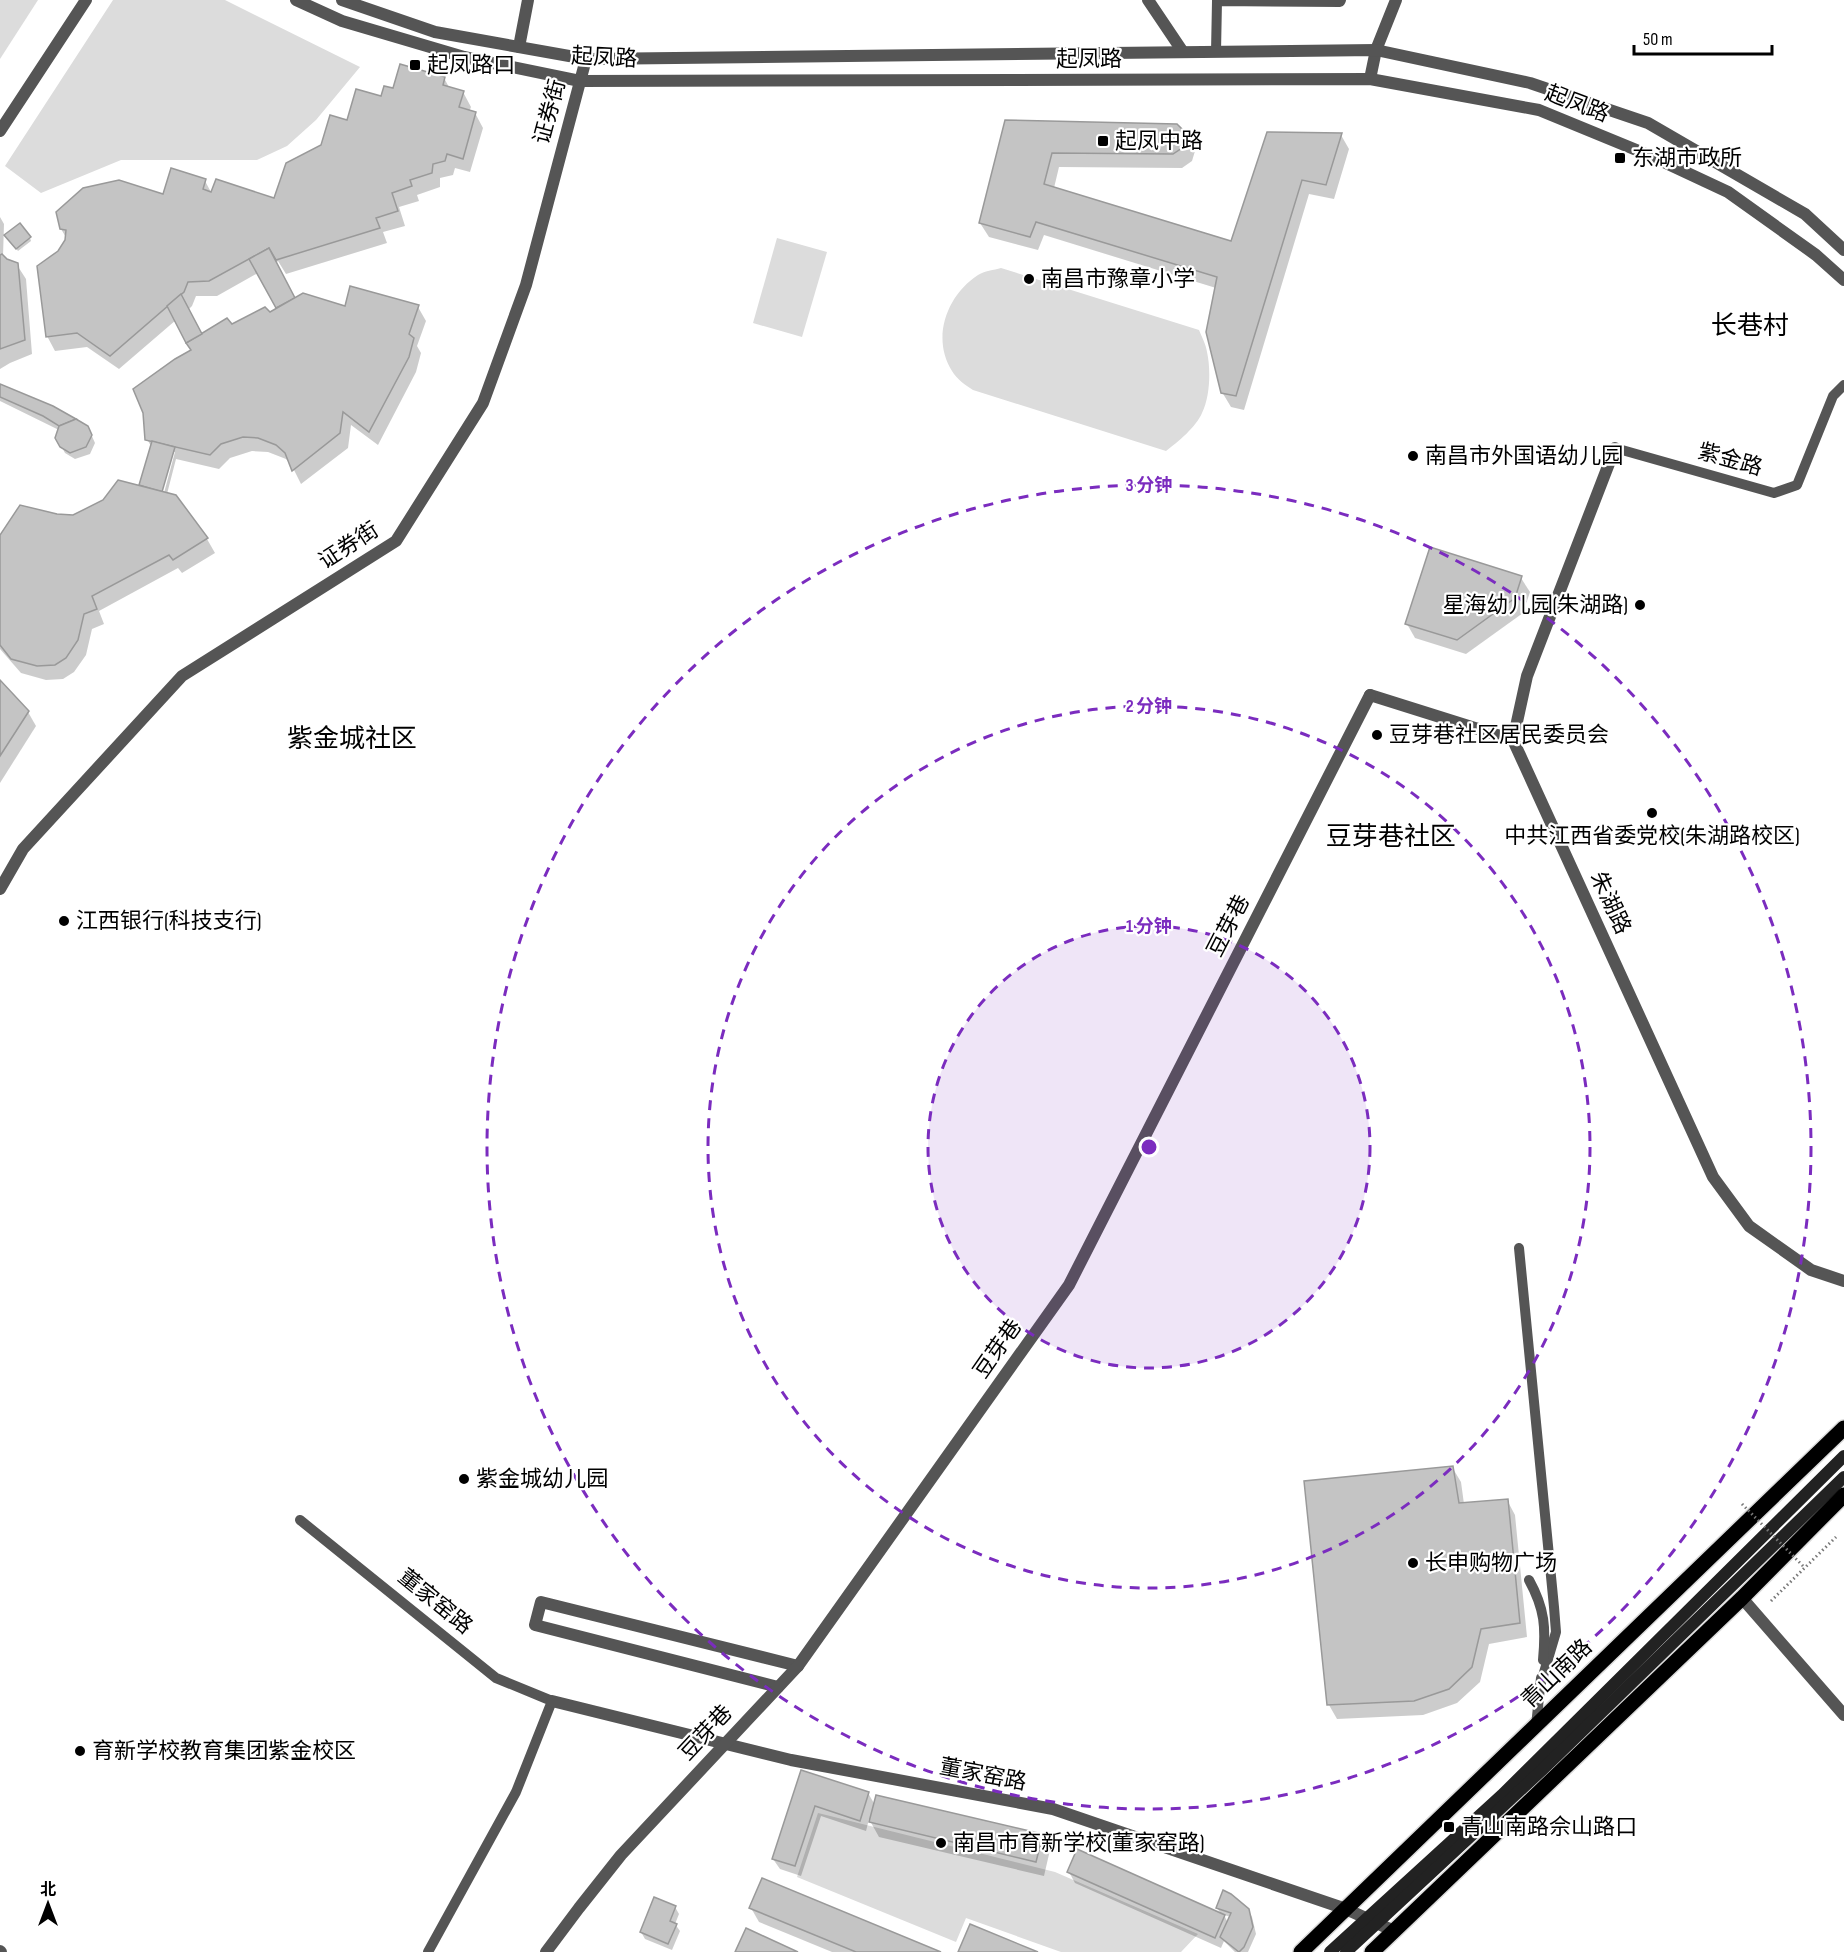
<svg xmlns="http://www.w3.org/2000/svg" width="1844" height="1952" viewBox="0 0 1844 1952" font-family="'Sofia Sans Condensed','Noto Sans SC',sans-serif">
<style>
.green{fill:#dcdcdc}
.shadow{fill:#0003;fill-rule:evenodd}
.building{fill:#c4c4c4;stroke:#999;stroke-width:1.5}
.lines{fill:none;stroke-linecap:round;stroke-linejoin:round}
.primary-casing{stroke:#dbdbdb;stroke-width:18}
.path{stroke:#777;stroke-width:3;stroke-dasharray:1.5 3;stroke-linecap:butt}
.service{stroke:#555;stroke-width:10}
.minor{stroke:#555;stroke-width:12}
.tertiary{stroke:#555;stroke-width:12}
.secondary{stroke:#222;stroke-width:12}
.primary{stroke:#000;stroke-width:15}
.path-bridge{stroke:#777;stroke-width:3;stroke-dasharray:1.5 3;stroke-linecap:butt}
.ring{fill:none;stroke:#7b2cbf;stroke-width:3;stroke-dasharray:10 8}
.poi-dot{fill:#000;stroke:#fff;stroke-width:2}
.labels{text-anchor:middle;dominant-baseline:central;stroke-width:4.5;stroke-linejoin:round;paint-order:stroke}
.street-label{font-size:22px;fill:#000;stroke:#fff}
.poi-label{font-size:22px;fill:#000;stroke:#fff;text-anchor:start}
.quarter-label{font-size:26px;fill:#000;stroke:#fff}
.centre{fill:#7b2cbf;stroke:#fff;stroke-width:3}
.ring-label{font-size:18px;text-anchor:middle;font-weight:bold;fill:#7b2cbf;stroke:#fff;stroke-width:4.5;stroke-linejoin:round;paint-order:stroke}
</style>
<rect width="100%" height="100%" fill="#fff"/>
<g class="green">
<polygon points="0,0 38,0 0,59"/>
<polygon points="113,0 225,0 360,67 316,120 287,146 257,160 121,160 41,193 5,166"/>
<polygon points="777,238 827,252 802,337 753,323"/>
<path d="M 1001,268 L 1199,330 C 1202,337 1206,345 1207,352 C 1211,370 1210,397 1202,413 C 1196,427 1178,442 1166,451 L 973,390 C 965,385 957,379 952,371 C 931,338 947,295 978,275 C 984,271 994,270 1001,268 Z"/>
<polygon points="818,1813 1055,1872 1198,1934 1181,1952 1061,1952 966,1918 956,1942 797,1877"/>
</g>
<g class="shadow">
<path d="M 444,78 L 450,89 L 463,92 L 471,107 L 469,112 L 475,113 L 483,128 L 470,172 L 455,168 L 453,175 L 440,178 L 440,187 L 417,195 L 419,201 L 399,207 L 405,226 L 383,232 L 387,243 L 286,274 L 278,261 L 276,263 L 295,300 L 346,308 L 418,307 L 426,321 L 417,346 L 421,353 L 416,372 L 378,445 L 351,425 L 348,448 L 301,484 L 291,464 L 286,459 L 268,452 L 252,451 L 230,458 L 219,469 L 176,459 L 167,494 L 207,539 L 215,553 L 182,573 L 178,568 L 99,611 L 104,624 L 92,629 L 86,655 L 74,672 L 63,679 L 46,680 L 21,673 L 0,649 L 0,537 L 57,516 L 73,516 L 142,488 L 141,485 L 152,448 L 147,439 L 193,351 L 176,320 L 119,369 L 87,347 L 55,351 L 47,336 L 60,253 L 67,239 L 61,229 L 164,196 L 205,181 L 212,194 L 275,200 L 323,147 L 349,122 L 394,90 ZM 258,273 L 278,309 L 269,314 L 201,335 L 188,310 L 192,306 L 196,296 L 217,296 ZM 172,452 L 175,452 L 164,493 L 160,493 Z"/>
<polygon points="1006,122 1187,136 1195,151 1192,161 1182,168 1059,167 1054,188 1232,243 1341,135 1349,149 1334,199 1309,194 1244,410 1231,407 1222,392 1216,288 1044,235 1038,250 989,237 980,223"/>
<polygon points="0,217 4,224 3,257 17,265 26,279 32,354 10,363 0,369"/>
<polygon points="8,238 30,238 31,241 18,251"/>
<polygon points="0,386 91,434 95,443 90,454 75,459 65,453 57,438 59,430 0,401"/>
<polygon points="1521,578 1530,592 1523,613 1466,654 1415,638 1407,624"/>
<polygon points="0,682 28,712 36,726 0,783"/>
<polygon points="1452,1467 1461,1482 1464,1504 1507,1500 1515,1515 1527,1637 1489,1644 1480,1682 1457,1703 1423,1715 1337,1719 1329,1705"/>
<polygon points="802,1772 868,1793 875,1805 1042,1836 1050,1850 1044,1876 879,1837 869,1819 866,1831 821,1816 801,1876 780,1869 773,1859"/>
<path d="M 1069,1872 L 1221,1914 L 1217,1908 L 1248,1910 L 1252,1917 L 1256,1934 L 1248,1952 L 1235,1952 L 1224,1941 L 1221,1948 L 1075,1883 ZM 1224,1915 L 1231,1917 L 1228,1923 Z"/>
<polygon points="675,1907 679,1914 675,1924 680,1931 672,1950 645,1939 641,1932"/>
<polygon points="751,1908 937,1952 832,1952 759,1922"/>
</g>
<g class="building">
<polygon points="400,64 445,77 443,85 464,91 459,107 476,112 463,159 447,154 445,161 433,164 432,173 410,180 412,186 392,193 398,211 376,218 380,228 276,260 269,248 209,281 188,282 184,292 110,356 77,333 46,337 37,266 58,251 65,240 66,230 60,229 56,212 83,188 119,180 163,194 171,168 206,179 203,189 211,192 216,179 274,198 286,163 321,145 330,115 347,120 356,89 381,96 384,86 393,88"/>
<polygon points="1005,120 1177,124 1188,135 1185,146 1173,154 1052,153 1044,184 1231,241 1267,132 1342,133 1326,185 1302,180 1236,396 1221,393 1206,332 1217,277 1036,222 1030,237 979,223"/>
<polygon points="20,223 31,237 16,249 4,235"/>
<polygon points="269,248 295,298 276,308 249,259"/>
<polygon points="2,254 7,259 18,263 25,340 0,349 0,255"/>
<polygon points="350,286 419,305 409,334 414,338 409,357 369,432 343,412 340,433 292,471 285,453 276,445 258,438 243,437 221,444 210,455 145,440 143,413 133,389 175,359 191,350 186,343 227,318 232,324 265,307 270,312 303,293 345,306"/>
<polygon points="181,294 202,334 186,343 167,306"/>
<polygon points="0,384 53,406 76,419 59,426 43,416 0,397"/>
<polygon points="76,419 88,426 92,435 86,447 70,453 60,447 55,438 59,426"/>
<polygon points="152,441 175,447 162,492 139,485"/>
<polygon points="118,480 176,495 208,538 173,560 169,555 92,596 97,609 84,614 78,640 66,658 55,665 37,666 11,659 0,645 0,535 20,505 57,514 73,515 103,500"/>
<polygon points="1430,547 1522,576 1515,598 1457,640 1405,624"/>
<polygon points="0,680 29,711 0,756"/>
<polygon points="1453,1466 1459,1503 1508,1499 1520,1623 1481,1629 1472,1667 1449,1689 1414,1701 1327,1705 1304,1481"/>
<polygon points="801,1770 869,1792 860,1821 815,1806 795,1866 772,1859"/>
<polygon points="876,1795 1043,1834 1036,1862 869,1822"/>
<polygon points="1077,1849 1225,1915 1215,1938 1067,1872"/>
<polygon points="762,1878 941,1952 856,1952 749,1908"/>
<polygon points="1223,1890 1231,1894 1249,1909 1253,1927 1244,1947 1239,1952 1220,1937 1231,1913 1216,1908"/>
<polygon points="654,1897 676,1906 670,1921 677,1924 668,1944 640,1932"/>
<polygon points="970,1924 1038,1952 958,1952"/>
<polygon points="746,1928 798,1952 735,1952"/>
</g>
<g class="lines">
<defs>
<g id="primary">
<polyline points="1301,1952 1844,1428"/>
<polyline points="1372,1952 1742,1598 1844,1495"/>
</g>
</defs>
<use href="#primary" class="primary-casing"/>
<polyline class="path" points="1771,1601 1836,1537"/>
<g class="service">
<polyline points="1216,52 1217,1 1340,2 1341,0"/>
<polyline points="1615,448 1774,493 1797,485 1833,396 1844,385"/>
<polyline points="1519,1248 1554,1607 1556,1632 1540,1686"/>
<polyline points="300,1520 496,1678 552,1701 516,1792 428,1952"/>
<path d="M 1529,1580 C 1545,1609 1546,1628 1543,1660"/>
<polyline points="1536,1726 1541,1678"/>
</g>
<g class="minor">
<polyline points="1148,0 1183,52"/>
<polyline points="519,47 528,0"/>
<polyline points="1370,79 1376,50 1396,0"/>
<polyline points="0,131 86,0"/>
<polyline points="1615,448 1527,676 1513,740 1713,1177 1749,1226 1811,1270 1844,1281"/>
<polyline points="1370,695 1513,740"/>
<polyline points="1742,1598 1844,1715"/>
</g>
<g class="tertiary">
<polyline points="296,0 342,21 464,57 580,81 1370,79 1539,110 1651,156 1728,192 1816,255 1844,280"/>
<polyline points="342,0 435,32 586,59 1376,50 1530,83 1648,123 1805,214 1844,250"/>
<polyline points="0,889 23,849 182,676 396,541 483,403 526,285 586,59"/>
<polyline points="778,1687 535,1625 541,1602 798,1666"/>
<polyline points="552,1701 791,1760 1053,1809 1346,1909 1394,1931"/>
<polyline points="0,1951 1,1952"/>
<polyline points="546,1952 579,1908 621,1855 798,1666 1069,1285 1370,695"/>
</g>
<g class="secondary">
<polyline points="1330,1952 1502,1795 1844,1456"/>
<polyline points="1346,1952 1542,1770 1844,1477"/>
</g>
<use href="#primary" class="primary"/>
<polyline class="path-bridge" points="1742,1504 1805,1568"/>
</g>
<circle cx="1149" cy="1147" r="221" fill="#7b2cbf" fill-opacity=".12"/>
<g class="ring">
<circle cx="1149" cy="1147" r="221"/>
<circle cx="1149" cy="1147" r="441"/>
<circle cx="1149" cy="1147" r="662"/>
</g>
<g class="poi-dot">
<rect x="409" y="59" width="12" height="12" rx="3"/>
<rect x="1097" y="135" width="12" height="12" rx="3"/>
<rect x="1614" y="152" width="12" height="12" rx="3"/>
<circle cx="1029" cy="279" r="6"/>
<circle cx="1413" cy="456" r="6"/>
<circle cx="1640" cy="605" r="6"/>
<circle cx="1377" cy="735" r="6"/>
<circle cx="1652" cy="813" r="6"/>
<circle cx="64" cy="921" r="6"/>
<circle cx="464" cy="1479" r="6"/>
<circle cx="1413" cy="1563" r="6"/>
<circle cx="80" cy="1751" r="6"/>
<rect x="1443" y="1821" width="12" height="12" rx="3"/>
<circle cx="941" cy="1843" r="6"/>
</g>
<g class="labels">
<g class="street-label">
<text transform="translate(604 58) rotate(3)">起凤路</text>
<text x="1089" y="59">起凤路</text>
<text transform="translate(1577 104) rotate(21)">起凤路</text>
<text transform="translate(550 112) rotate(-75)">证券街</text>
<text transform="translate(1730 460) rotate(16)">紫金路</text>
<text transform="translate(349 546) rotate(-33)">证券街</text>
<text transform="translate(1610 903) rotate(65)">朱湖路</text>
<text transform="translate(1229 926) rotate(-63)">豆芽巷</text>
<text transform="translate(998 1349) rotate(-55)">豆芽巷</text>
<text transform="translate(435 1602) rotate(39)">董家窑路</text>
<text transform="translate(1557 1674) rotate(-44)">青山南路</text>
<text transform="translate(706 1733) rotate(-47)">豆芽巷</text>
<text transform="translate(983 1775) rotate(11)">董家窑路</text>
</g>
<g class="poi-label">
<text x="427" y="65">起凤路口</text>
<text x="1115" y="141">起凤中路</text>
<text x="1632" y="158">东湖市政所</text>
<text x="1041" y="279">南昌市豫章小学</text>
<text x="1425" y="456">南昌市外国语幼儿园</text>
<text x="1628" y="605" text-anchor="end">星海幼儿园(朱湖路)</text>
<text x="1389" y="735">豆芽巷社区居民委员会</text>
<text x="1652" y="836" text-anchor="middle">中共江西省委党校(朱湖路校区)</text>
<text x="76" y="921">江西银行(科技支行)</text>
<text x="476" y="1479">紫金城幼儿园</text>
<text x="1425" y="1563">长申购物广场</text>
<text x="92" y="1751">育新学校教育集团紫金校区</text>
<text x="1461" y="1827">青山南路佘山路口</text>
<text x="953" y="1843">南昌市育新学校(董家窑路)</text>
</g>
<g class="quarter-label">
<text x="1750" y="326">长巷村</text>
<text x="352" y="739">紫金城社区</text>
<text x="1391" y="837">豆芽巷社区</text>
</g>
</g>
<circle cx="1149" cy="1147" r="9" class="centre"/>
<g class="ring-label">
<text x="1149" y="491">3 分钟</text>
<text x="1149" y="712">2 分钟</text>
<text x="1149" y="932">1 分钟</text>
</g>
<g transform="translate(48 1904)" stroke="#ffffff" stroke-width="4.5" paint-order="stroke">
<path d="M0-4.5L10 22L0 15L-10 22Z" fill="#000000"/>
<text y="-9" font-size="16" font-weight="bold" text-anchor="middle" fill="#000000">北</text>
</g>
<path d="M1634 45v9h138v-9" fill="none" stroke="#000000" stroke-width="3"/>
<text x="1643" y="45" font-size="18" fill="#000000" stroke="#ffffff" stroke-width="4.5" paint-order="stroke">50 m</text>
</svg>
